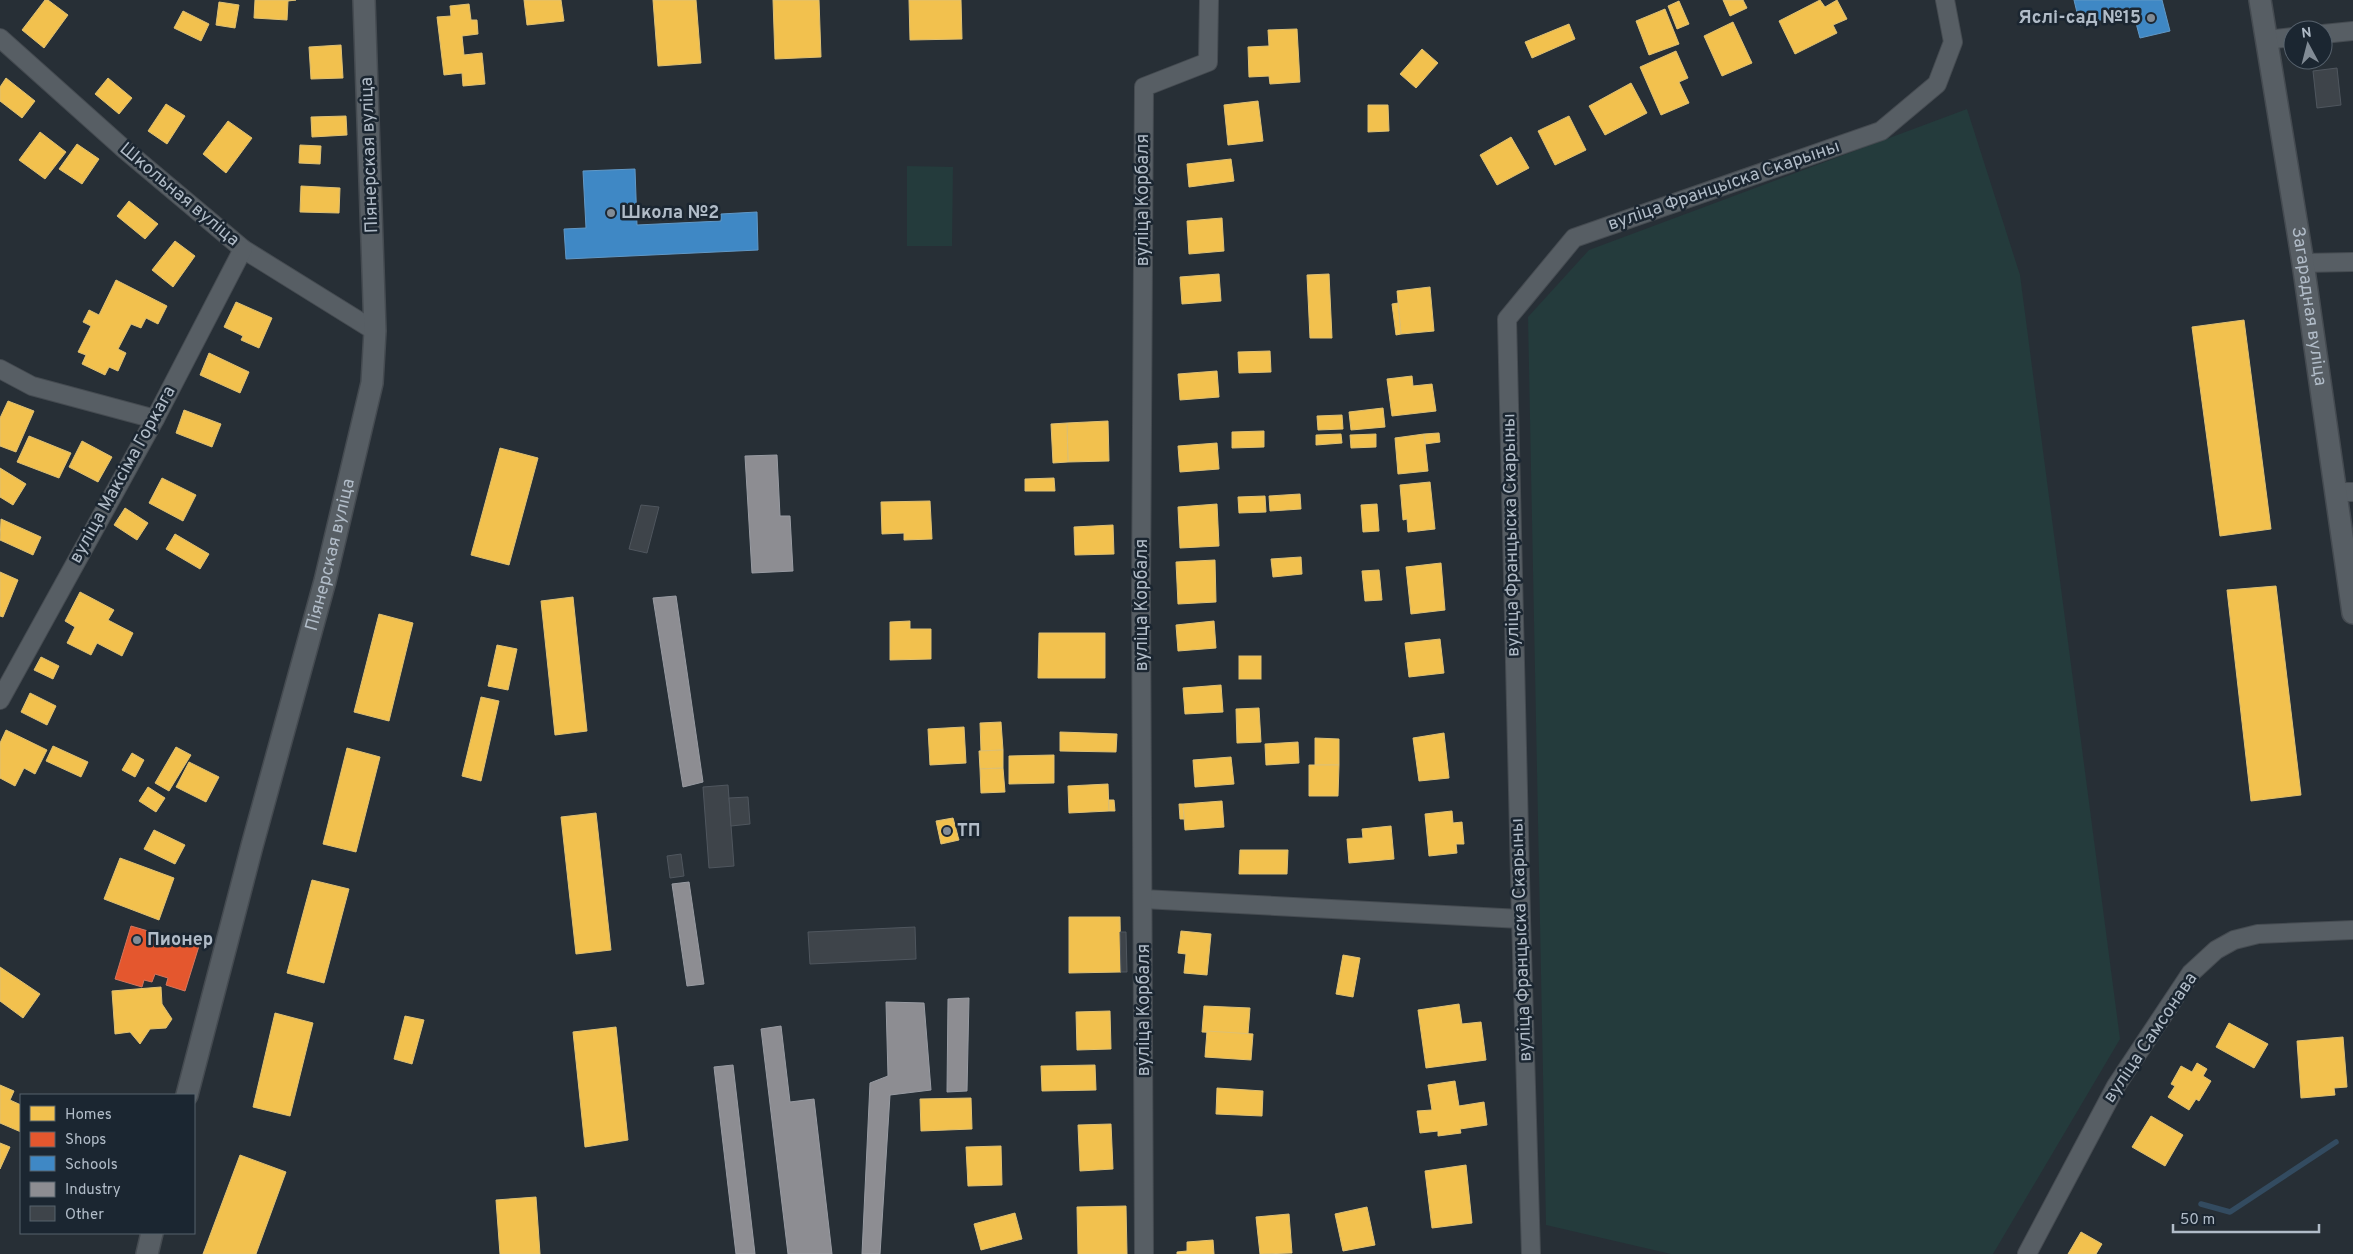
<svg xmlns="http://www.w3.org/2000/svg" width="2353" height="1254" viewBox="0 0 2353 1254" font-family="Overpass,sans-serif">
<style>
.green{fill:#243b3c}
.homes{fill:#f2c14e;stroke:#dec073}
.shops{fill:#e4572e;stroke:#d5755c}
.schools{fill:#3f88c5;stroke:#6198c6}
.industry{fill:#8d8d92;stroke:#989ba2}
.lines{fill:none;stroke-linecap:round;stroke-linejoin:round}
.stream{stroke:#334b60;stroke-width:5.5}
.building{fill:#3e444a;stroke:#4f565e}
.minor-casing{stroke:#454b51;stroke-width:20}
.tertiary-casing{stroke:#454b51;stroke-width:24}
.minor{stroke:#575e64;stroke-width:18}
.tertiary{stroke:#575e64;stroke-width:21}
.poi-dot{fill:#818b95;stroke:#1b2631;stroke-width:2}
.labels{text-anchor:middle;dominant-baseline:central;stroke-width:5;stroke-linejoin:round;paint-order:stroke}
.poi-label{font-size:18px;font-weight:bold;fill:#b1bcc8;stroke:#1b2631;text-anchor:start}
.street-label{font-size:18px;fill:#b1bcc8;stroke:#1b2631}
</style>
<rect width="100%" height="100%" fill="#272f36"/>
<g class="green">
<polygon points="1967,109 2020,275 2120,1039 1993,1254 1671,1254 1546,1225 1528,317 1589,250"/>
<polygon points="907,166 953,167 952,246 907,246"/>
</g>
<g class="homes">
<polygon points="45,0 48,0 68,15 44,48 22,30"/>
<polygon points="255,0 296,0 288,1 287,20 254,18"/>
<polygon points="524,0 561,0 564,21 527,25"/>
<polygon points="653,0 696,0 701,63 658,66"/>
<polygon points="773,0 819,0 821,57 775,59"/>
<polygon points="909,0 961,0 962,39 910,40"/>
<polygon points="1723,0 1743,0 1747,8 1730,16"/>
<polygon points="1820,0 1825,7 1837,0 1847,19 1833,25 1837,33 1795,54 1779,21"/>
<polygon points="1679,1 1689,24 1677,29 1668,6"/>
<polygon points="219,2 239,5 235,28 216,25"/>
<polygon points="469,4 471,20 477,20 478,34 462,36 464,55 482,53 485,84 463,86 462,73 444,75 437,17 451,16 450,6"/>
<polygon points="1665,9 1679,44 1649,55 1636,21"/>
<polygon points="183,11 209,24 201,41 174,28"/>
<polygon points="1733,22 1752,63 1722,76 1704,36"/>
<polygon points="1569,24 1575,39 1532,58 1525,42"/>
<polygon points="1297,29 1300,82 1270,84 1269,76 1249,77 1248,47 1269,46 1268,30"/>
<polygon points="341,45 343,78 311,79 309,47"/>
<polygon points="1422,49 1438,63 1416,88 1400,74"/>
<polygon points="1676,51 1688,78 1679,82 1689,103 1661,115 1640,67"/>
<polygon points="6,78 35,101 22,118 0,101 0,87"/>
<polygon points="108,78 132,98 119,114 95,94"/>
<polygon points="1631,83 1647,113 1605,135 1589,106"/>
<polygon points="1258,101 1263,141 1228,145 1224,105"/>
<polygon points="166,104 185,116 167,144 148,131"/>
<polygon points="1368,105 1388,105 1389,131 1368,132"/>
<polygon points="346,116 347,135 312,137 311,117"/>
<polygon points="1569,116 1586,150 1555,165 1538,131"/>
<polygon points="228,121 252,138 226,173 203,154"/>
<polygon points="40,132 66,152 45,179 19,160"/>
<polygon points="1511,137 1529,168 1497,185 1480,155"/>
<polygon points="77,144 99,159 82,184 59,169"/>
<polygon points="300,145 321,146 320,164 299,163"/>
<polygon points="1231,159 1234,181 1189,187 1187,164"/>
<polygon points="301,186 340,188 339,213 300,212"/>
<polygon points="129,201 158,224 145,239 117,216"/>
<polygon points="1222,218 1224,251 1189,254 1187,221"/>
<polygon points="175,241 195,256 173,287 152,270"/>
<polygon points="1219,274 1221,301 1182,304 1180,277"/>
<polygon points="1329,274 1332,338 1310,338 1307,275"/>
<polygon points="116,280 167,306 158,324 146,318 141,328 131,324 118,349 126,353 118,371 109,367 105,375 82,364 86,355 78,352 91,326 83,322 89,310 99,315"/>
<polygon points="1430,287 1434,331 1401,334 1397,291"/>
<polygon points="236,302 272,318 259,348 241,340 243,336 224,327"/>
<polygon points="1398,303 1401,334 1396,335 1392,304"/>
<polygon points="2244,320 2271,529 2220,536 2192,327"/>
<polygon points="1270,351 1271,372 1239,373 1238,352"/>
<polygon points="209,353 249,372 240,393 200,375"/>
<polygon points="1217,371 1219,397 1180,400 1178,374"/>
<polygon points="1412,376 1413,386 1432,384 1436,411 1392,416 1387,379"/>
<polygon points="8,401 34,411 16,452 0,446 0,418"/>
<polygon points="1383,408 1385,427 1351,430 1349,412"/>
<polygon points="184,410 221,424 212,447 176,433"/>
<polygon points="1342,415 1343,429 1318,430 1317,416"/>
<polygon points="1108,421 1109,461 1068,462 1067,423"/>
<polygon points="1067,423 1068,462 1053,463 1051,424"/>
<polygon points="1264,431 1264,447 1232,448 1232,432"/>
<polygon points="1439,433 1440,442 1425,444 1424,434"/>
<polygon points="1341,434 1342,443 1316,445 1316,435"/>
<polygon points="1376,434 1376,447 1351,448 1350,435"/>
<polygon points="1424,434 1428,471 1398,474 1395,438"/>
<polygon points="29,436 71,453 59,478 17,462"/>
<polygon points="82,441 112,457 98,482 69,467"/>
<polygon points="1217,443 1219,469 1180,472 1178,446"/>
<polygon points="500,448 538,458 509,565 471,555"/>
<polygon points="0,468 26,484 13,505 0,497"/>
<polygon points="162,478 196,495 183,521 149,503"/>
<polygon points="1054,478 1055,491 1025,491 1025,479"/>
<polygon points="1430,482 1435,529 1408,532 1407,519 1403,520 1400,485"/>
<polygon points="1300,494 1301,509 1270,511 1269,496"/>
<polygon points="1265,496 1266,512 1239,513 1238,497"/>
<polygon points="930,501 932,539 904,540 904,533 882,534 881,502"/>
<polygon points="1217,504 1219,546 1180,548 1178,507"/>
<polygon points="1377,504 1379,531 1363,532 1361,505"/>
<polygon points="125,508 148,523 137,540 114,525"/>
<polygon points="1,519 41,537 33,555 0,540"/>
<polygon points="1113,525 1114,554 1075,555 1074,527"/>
<polygon points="175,534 209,554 200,569 166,549"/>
<polygon points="1301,557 1302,574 1273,577 1271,559"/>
<polygon points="1215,560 1216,602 1178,604 1176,562"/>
<polygon points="1441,563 1445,610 1411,614 1406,567"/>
<polygon points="1379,570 1382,600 1365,601 1362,571"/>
<polygon points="0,572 18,580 3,617 0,616"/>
<polygon points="2276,586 2301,795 2251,801 2227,590"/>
<polygon points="80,592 114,610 108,620 133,633 122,656 97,643 91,655 67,643 75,627 65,621"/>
<polygon points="573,597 587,731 555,735 541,601"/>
<polygon points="379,614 413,623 389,721 354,712"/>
<polygon points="910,621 910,629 931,629 931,659 890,660 890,622"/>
<polygon points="1214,621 1216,648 1178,651 1176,625"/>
<polygon points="1039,633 1105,633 1105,678 1038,678"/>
<polygon points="1440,639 1444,673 1409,677 1405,643"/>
<polygon points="497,645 517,649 508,690 488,686"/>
<rect x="1239" y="656" width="22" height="23"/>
<polygon points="41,657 59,666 53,679 34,670"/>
<polygon points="1221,685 1223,712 1185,714 1183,688"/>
<polygon points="30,693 56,706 47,725 21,712"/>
<polygon points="481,697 499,701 481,781 462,776"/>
<polygon points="1259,708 1261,742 1237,743 1236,709"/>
<polygon points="1001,722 1003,750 981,751 980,723"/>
<polygon points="964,727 966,763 930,765 928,729"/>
<polygon points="6,730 47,750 35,774 24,768 15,786 0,778 0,743"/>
<polygon points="1060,732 1117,734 1116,752 1060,751"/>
<polygon points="1444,733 1449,778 1419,781 1413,738"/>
<polygon points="1315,738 1339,739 1339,765 1315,765"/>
<polygon points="1298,742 1299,763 1266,765 1265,744"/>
<polygon points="53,746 88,762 81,777 46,761"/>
<polygon points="176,747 191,755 169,791 155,783"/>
<polygon points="347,748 380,757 356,852 323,844"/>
<polygon points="1003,750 1003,768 980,769 979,751"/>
<polygon points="132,753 144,760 135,777 122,770"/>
<polygon points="1054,755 1054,783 1009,784 1009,756"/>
<polygon points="1231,757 1234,784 1195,787 1193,760"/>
<polygon points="189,762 219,777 206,802 176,787"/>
<polygon points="1309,765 1339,765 1338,796 1309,796"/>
<polygon points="1003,768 1005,792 981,793 980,769"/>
<polygon points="1108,784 1109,811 1069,813 1068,786"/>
<polygon points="148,787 165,798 156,812 139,801"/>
<polygon points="1109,800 1114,800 1115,811 1109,811"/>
<polygon points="1222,801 1224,827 1185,830 1183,804"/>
<polygon points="1179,804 1183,804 1184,819 1180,819"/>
<polygon points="1452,811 1453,823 1462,822 1464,844 1456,844 1457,853 1429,856 1425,814"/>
<polygon points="596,813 611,950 576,954 561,817"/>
<polygon points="953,818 959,840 941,844 936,821"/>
<polygon points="1391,826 1394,859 1349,863 1347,839 1363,838 1362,829"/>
<polygon points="154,830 185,845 175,864 144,849"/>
<polygon points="1240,850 1288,850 1287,874 1239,874"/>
<polygon points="120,858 174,878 159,920 104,899"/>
<polygon points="312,880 349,889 324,983 287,973"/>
<polygon points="1069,917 1120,917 1121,972 1069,973"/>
<polygon points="1181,931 1211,934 1207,975 1184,973 1186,954 1178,953"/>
<polygon points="1343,955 1360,958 1353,997 1336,994"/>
<polygon points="0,967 40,994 23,1018 0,1001"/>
<polygon points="161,987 162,1004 172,1019 166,1028 150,1029 140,1044 130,1032 115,1034 112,991"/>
<polygon points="1459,1004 1462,1024 1481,1022 1486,1060 1426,1068 1418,1010"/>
<polygon points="1204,1006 1250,1008 1248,1034 1202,1032"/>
<polygon points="1110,1011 1111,1049 1077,1050 1076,1012"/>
<polygon points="275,1013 313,1023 290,1116 253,1107"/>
<polygon points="405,1016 424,1020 412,1064 394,1059"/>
<polygon points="2229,1023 2268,1044 2254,1068 2216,1047"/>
<polygon points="616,1027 628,1140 585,1147 573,1032"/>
<polygon points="1207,1031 1253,1034 1251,1060 1205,1057"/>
<polygon points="2343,1037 2347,1087 2334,1088 2335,1095 2301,1098 2297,1041"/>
<polygon points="2197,1063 2207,1069 2203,1076 2211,1081 2199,1101 2196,1099 2189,1110 2168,1097 2175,1086 2171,1084 2181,1066 2192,1072"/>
<polygon points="1095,1065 1096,1090 1042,1091 1041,1066"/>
<polygon points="1455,1081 1459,1106 1484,1102 1487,1125 1460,1129 1461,1133 1438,1136 1438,1131 1420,1133 1417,1111 1432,1110 1428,1085"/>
<polygon points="0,1085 14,1091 10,1100 21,1105 21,1132 0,1123"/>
<polygon points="1217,1088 1263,1091 1262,1116 1216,1114"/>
<polygon points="971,1098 972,1129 921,1131 920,1099"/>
<polygon points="2151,1116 2183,1135 2165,1166 2132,1147"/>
<polygon points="1111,1124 1113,1169 1080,1171 1078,1125"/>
<polygon points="0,1143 10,1147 0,1169"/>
<polygon points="1001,1146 1002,1185 968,1186 966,1147"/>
<polygon points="240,1155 286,1172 256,1254 203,1254"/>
<polygon points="1466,1165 1472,1223 1432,1228 1425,1171"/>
<polygon points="536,1197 540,1254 500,1254 496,1200"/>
<polygon points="1126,1206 1127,1254 1078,1254 1077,1207"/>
<polygon points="1367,1207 1375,1245 1343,1251 1335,1214"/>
<polygon points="1015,1213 1022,1239 981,1250 974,1224"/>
<polygon points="1289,1214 1292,1253 1260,1254 1256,1217"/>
<polygon points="2081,1232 2102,1244 2096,1254 2068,1254"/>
<polygon points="1213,1240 1214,1254 1177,1254 1177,1252 1187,1251 1187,1242"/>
</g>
<polygon class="shops" points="131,926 199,946 185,991 166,985 168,978 155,974 152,982 144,980 142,987 115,979"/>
<g class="schools">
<polygon points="2074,0 2162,0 2170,31 2140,38 2133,12 2080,25"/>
<polygon points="635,169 637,225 721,221 721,214 757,212 758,250 566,259 564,229 586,228 583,171"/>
</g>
<g class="industry">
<polygon points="777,455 780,516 790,516 793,571 752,573 745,456"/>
<polygon points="676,596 703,782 683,787 653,598"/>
<polygon points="689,882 704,984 687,986 672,884"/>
<polygon points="969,998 967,1091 947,1092 948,999"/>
<polygon points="886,1002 924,1003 931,1090 890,1095 880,1254 862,1254 870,1083 888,1076"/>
<polygon points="781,1026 790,1102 814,1099 832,1254 788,1254 761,1029"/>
<polygon points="733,1065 755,1254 736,1254 714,1067"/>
</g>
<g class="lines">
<polyline class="stream" points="2201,1204 2230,1212 2336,1142"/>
</g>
<g class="building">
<polygon points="2337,68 2341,105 2317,108 2313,71"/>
<polygon points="641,505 659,507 647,553 629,549"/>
<polygon points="728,785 734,866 709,868 703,787"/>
<polygon points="748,797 750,824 731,826 729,798"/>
<polygon points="681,854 684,876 670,878 667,856"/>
<polygon points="915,927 916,959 810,964 808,932"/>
<polygon points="1120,932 1126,932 1127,972 1121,972"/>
</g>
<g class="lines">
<defs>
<g id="minor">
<polyline points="2323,34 2353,31"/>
<polyline points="0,38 124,149 243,249 375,331"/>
<polyline points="2266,40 2293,37"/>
<polyline points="2303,263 2353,262"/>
<polyline points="0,369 32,386 155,419"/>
<polyline points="2337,492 2353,492"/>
<polyline points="0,700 155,419 243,249"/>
<polyline points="1143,899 1521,919"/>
<polyline points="1144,1254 1141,597 1144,87 1208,62 1209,0"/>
<polyline points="1531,1254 1521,919 1507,319 1574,238 1881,131 1937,84 1953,42 1945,0"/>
<polyline points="2027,1254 2116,1086 2191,973 2216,950 2234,940 2258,934 2353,930"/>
</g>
<g id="tertiary">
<path id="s1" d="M 2260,0 L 2303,263 L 2353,613"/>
<path id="s2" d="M 187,1095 L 252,846 L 325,581 L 372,383 L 375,331 L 364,0"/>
<polyline points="147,1254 152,1233"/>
</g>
</defs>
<use href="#minor" class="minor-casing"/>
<use href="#tertiary" class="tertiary-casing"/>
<use href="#minor" class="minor"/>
<use href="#tertiary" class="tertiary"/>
</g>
<g class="poi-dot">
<circle cx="2151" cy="18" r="5"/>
<circle cx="611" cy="213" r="5"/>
<circle cx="947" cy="831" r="5"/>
<circle cx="137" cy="940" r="5"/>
</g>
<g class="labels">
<g class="poi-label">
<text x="2141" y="18" text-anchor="end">Яслі-сад №15</text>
<text x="621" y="213">Школа №2</text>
<text x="957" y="831">ТП</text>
<text x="147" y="940">Пионер</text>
</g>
<g class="street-label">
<text transform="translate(370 155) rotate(-92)">Піянерская вуліца</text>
<text transform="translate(1724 186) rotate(-19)">вуліца Францыска Скарыны</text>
<text transform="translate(179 195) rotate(40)">Школьная вуліца</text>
<text transform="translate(1143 200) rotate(-90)">вуліца Корбаля</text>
<text stroke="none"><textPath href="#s1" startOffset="310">Загарадная вуліца</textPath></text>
<text transform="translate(123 475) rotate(-61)">вуліца Максіма Горкага</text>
<text transform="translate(1512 535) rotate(-91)">вуліца Францыска Скарыны</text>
<text stroke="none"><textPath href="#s2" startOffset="559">Піянерская вуліца</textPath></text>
<text transform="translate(1142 605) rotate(-90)">вуліца Корбаля</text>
<text transform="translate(1522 940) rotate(-92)">вуліца Францыска Скарыны</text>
<text transform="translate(1144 1010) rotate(-90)">вуліца Корбаля</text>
<text transform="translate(2151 1038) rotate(-56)">вуліца Самсонава</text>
</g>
</g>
<rect x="20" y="1094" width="175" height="140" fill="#1b2631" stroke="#57626d"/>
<rect x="30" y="1106" width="25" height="15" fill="#f2c14e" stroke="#57626d"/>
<text x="65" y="1119" font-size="15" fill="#b1bcc8">Homes</text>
<rect x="30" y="1132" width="25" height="15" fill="#e4572e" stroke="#57626d"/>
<text x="65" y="1144" font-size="15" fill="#b1bcc8">Shops</text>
<rect x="30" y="1156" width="25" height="15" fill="#3f88c5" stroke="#57626d"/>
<text x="65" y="1169" font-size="15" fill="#b1bcc8">Schools</text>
<rect x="30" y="1182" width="25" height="15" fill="#8d8d92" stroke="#57626d"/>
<text x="65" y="1194" font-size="15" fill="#b1bcc8">Industry</text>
<rect x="30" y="1206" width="25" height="15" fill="#3e444a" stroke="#57626d"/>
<text x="65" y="1219" font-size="15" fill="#b1bcc8">Other</text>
<g transform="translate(2308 45) rotate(353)"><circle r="24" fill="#1b2631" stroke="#57626d"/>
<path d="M0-4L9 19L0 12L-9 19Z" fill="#818b95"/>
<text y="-8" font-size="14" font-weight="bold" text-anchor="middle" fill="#b1bcc8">N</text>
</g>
<path d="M2173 1224v8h146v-8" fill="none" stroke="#b1bcc8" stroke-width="2.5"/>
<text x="2180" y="1224" font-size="15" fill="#b1bcc8" stroke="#1b2631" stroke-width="4" paint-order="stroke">50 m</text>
</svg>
